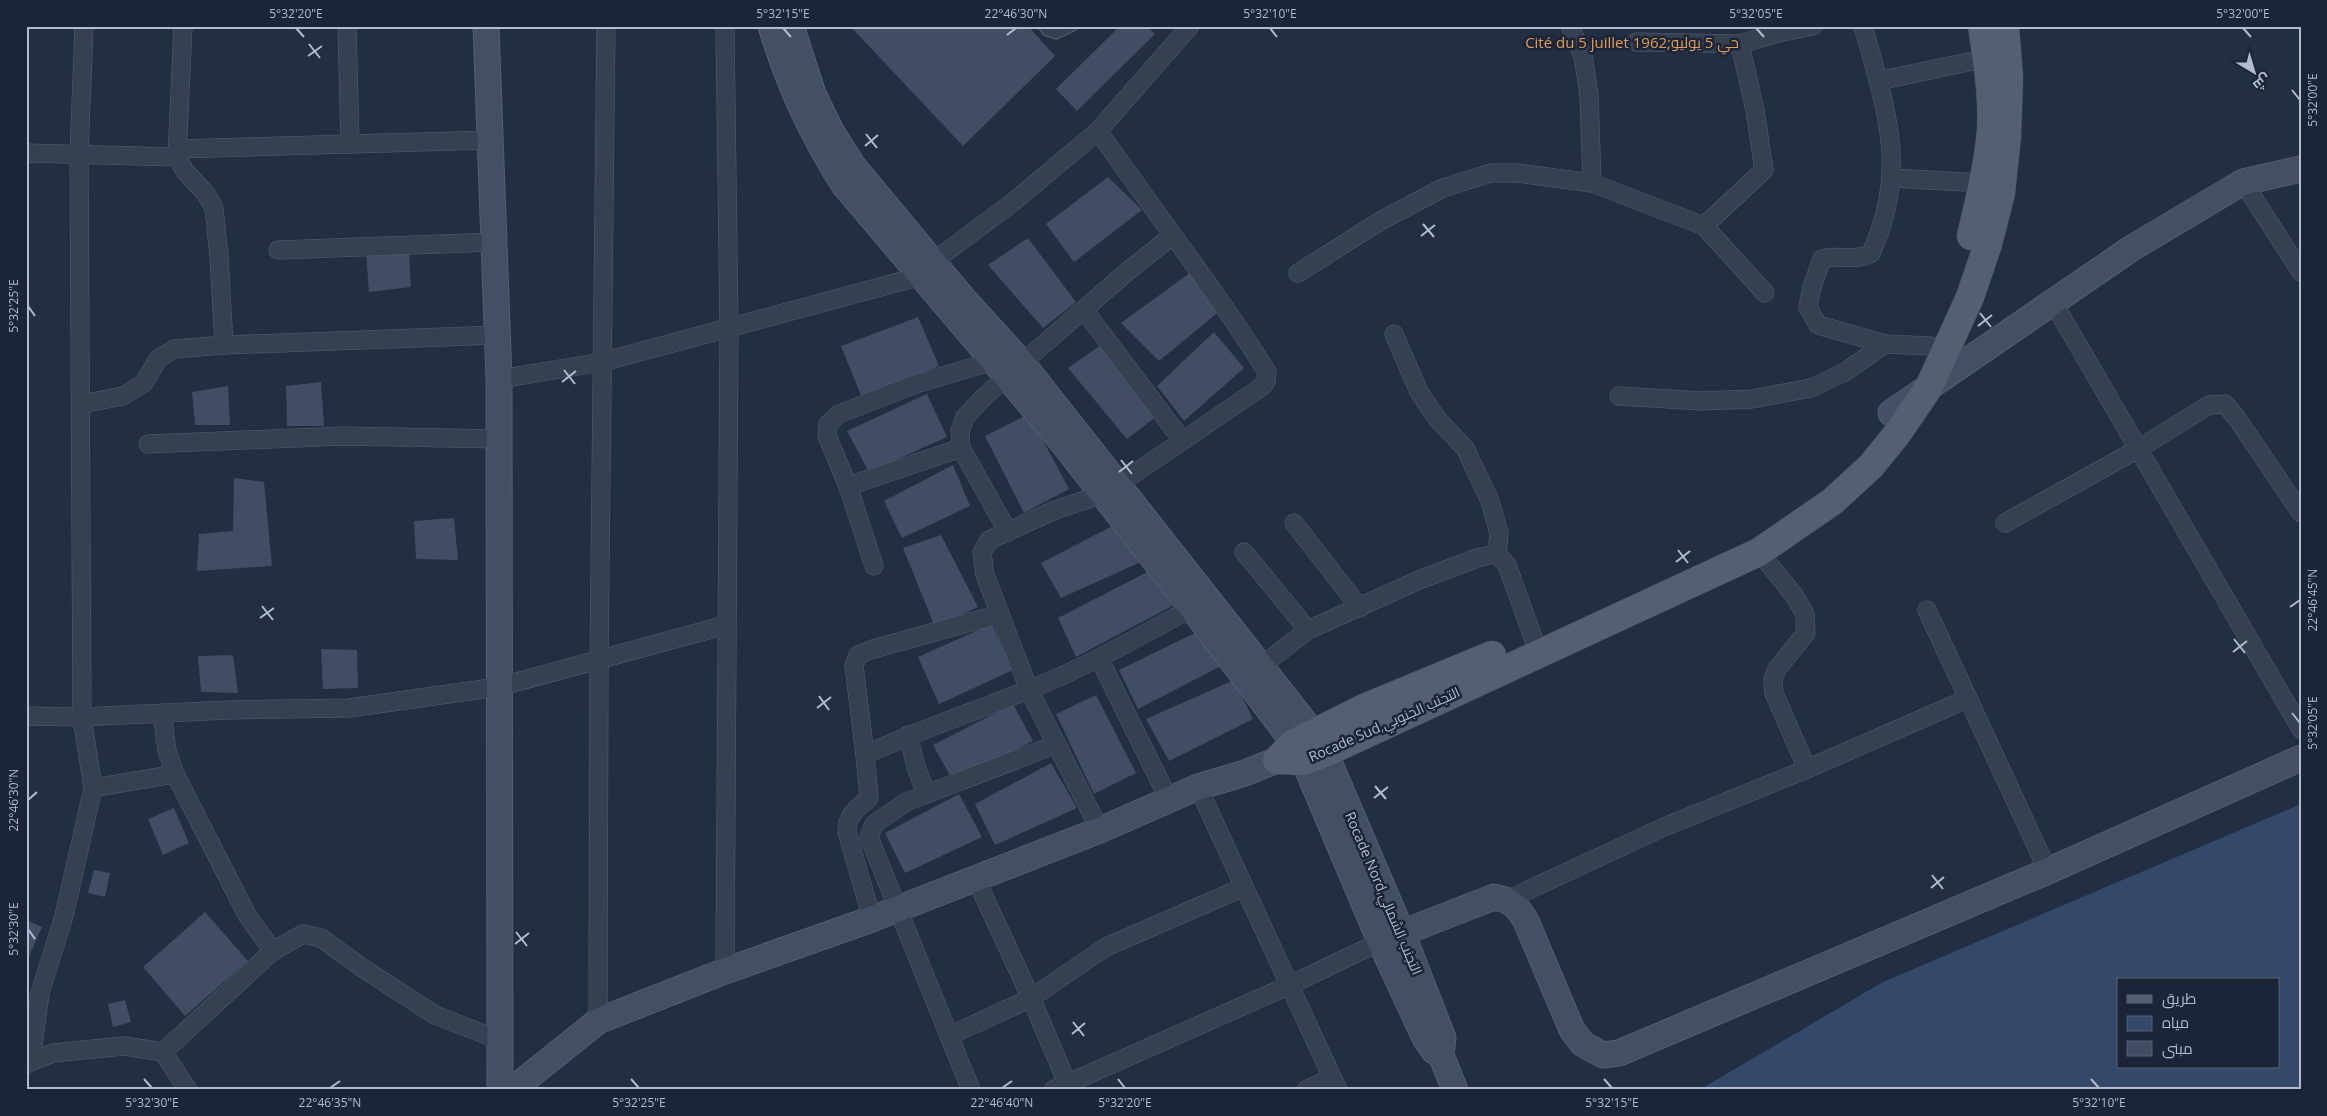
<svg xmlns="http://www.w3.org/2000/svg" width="2327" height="1116" viewBox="0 0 2327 1116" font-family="'Open Sans',Cairo,sans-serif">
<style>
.water{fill:#34486a;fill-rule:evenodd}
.building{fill:#414d64}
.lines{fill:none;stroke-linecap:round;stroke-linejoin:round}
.lane-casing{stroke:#555e6f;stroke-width:11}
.street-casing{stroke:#555e6f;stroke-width:19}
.secondary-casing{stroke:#555e6f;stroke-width:27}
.primary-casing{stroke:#40495b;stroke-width:29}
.lane{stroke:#374051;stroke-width:9}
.street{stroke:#374051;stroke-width:18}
.secondary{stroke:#444e65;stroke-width:25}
.primary{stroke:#555f72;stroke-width:28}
.ticks{fill:none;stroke:#b3bbcc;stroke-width:2}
.labels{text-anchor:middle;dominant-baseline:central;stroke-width:5;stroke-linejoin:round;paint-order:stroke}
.street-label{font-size:14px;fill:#b3bbcc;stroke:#1c2537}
.neighbourhood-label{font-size:15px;fill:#e09d5a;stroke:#1c2537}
.neatline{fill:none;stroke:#b3bbcc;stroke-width:2}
.ticks-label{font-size:12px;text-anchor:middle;fill:#b3bbcc}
</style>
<rect width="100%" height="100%" fill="#222e42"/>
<path class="water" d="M 2301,804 L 2301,1090 L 1699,1090 L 1883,982 ZM 2118,980 L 2278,980 L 2278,1067 L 2118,1067 Z"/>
<g class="building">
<polygon points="850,26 1028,26 1055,56 963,146"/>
<polygon points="1120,26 1147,26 1155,34 1077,111 1056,89"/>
<polygon points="1108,177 1142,210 1074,262 1046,224"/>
<polygon points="1028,238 1076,302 1043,328 988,265"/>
<polygon points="409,251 411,287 369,292 366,253"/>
<polygon points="1191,272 1222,309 1159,361 1121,323"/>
<polygon points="918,317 939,366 862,398 841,346"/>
<polygon points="1214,332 1244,368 1184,421 1157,386"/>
<polygon points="1101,345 1157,416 1127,439 1068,368"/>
<polygon points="321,382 324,426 287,426 286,386"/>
<polygon points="228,386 230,425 195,425 192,392"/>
<polygon points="927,394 947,437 869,472 847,431"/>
<polygon points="1029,414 1069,489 1024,513 985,436"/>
<polygon points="953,465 970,506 902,538 884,501"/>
<polygon points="234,478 264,482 272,566 197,571 199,534 233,531"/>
<polygon points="454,518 458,560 416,559 414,521"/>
<polygon points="1120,522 1143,561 1061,598 1041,563"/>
<polygon points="941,535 978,607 935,627 903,548"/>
<polygon points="1155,568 1172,606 1076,657 1058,618"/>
<polygon points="992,624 1013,670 939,704 918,657"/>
<polygon points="1203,629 1223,665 1138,709 1119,670"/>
<polygon points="321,649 357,650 358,688 323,689"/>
<polygon points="233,655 238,693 201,692 198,656"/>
<polygon points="1234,680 1253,719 1169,761 1146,719"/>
<polygon points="1096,695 1136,773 1094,794 1056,714"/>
<polygon points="1013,704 1033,741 953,781 933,745"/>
<polygon points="1051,763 1077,808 995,845 975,804"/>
<polygon points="959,794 982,837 905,873 885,833"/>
<polygon points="174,808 189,843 163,855 148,819"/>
<polygon points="94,870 110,873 105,897 88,893"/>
<polygon points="205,912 248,961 185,1016 143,967"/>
<polygon points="26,920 42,927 26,963"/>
<polygon points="125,1000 131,1022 113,1027 108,1004"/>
</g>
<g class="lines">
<defs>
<polyline id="lane" points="1043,26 1047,31 1056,34 1073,26"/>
<g id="street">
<polyline points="183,26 177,157 185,171 206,194 214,208 219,257 224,345"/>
<polyline points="347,26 350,144"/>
<polyline points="725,26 729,329 725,971"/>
<polyline points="1570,26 1583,56 1589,95 1592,183"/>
<path d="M 1863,26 C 1886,109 1909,170 1871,253 C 1856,262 1838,254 1822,259 L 1812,287 L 1808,307 L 1818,325 L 1885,344 L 1930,346"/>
<polyline points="1636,42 1740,44 1778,33 1813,26"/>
<polyline points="1878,81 1987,58"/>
<path d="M 1098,131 C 1154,211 1215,289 1267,372 L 1266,382 L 1260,388 L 1119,484 L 1103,494 L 1055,510 L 989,540 L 982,553 L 985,575 L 1029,690 L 1100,830"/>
<polyline points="178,149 490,140"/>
<polyline points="26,153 177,157"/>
<polyline points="1891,178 1983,183"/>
<polyline points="2243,182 2301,272"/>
<polyline points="1704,226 1765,293"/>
<polyline points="278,250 494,242"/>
<polyline points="934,261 1012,203 1098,131 1190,26"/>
<polyline points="1298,273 1382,220 1443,188 1491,173 1517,173 1592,183 1704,226 1764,170 1755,110 1740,44"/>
<polyline points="2053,302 2301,729"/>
<polyline points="1084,310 1182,440"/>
<polyline points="1394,334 1419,392 1438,420 1465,448 1490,501 1499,533 1497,554"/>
<polyline points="499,379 602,362 921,276"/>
<polyline points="1619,396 1702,401 1752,399 1811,388 1845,372 1885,344"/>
<polyline points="81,404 123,396 144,383 158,359 174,349 224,345 497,335"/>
<polyline points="148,444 343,436 499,439"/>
<polyline points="848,486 961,448"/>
<polyline points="1294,523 1360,608"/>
<polyline points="2005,523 2138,449 2209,405 2225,404 2236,417 2301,513"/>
<polyline points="1008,532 961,448 960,431 965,417 984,397 1022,363 1128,271 1172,236"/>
<polyline points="1244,552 1308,630"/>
<polyline points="1759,552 1794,595 1805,614 1806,633 1777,669 1773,679 1774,693 1807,769"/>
<polyline points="874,566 848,486 827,436 828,424 839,414 916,384 993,361"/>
<polyline points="1927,610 2048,871"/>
<polyline points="1099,658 1169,800"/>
<polyline points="1260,667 1308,630 1419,580 1480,557 1497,554 1507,565 1539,654"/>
<polyline points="162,713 167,751 175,774 247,915 273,951"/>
<polyline points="26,716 82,717 228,710 349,708 498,687 726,625"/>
<polyline points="908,735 916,767 926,793"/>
<polyline points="865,755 854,666 858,655 873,649 1000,614"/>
<polyline points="1198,787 1338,1090"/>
<polyline points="93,788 175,774"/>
<polyline points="975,877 1031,998 1070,1090"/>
<polyline points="1509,899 1664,827 1807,769 1967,699"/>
<path d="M 872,919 L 847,832 C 847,814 857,809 869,798 L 865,755 C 919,730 974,712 1028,690 C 1085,668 1138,637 1192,608"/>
<polyline points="598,1021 599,660 606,26"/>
<polyline points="949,1036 1031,998 1106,947 1244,887"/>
<polyline points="163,1052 273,951 303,934 321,938 364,969 435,1015 499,1040"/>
<polyline points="31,1061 40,993 64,916 93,788 82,717 79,155 84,26"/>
<polyline points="26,1064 53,1053 124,1046 163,1052 188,1090"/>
<polyline points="971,1090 869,837 874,824 906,802 1057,744"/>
<polyline points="1053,1090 1290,985 1390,937"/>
<polyline points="1306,1090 1332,1078"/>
</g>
<g id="secondary">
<polyline points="486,26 499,379 500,1090"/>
<path d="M 771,26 C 789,85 811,133 844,185 L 1058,437 L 1192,608 L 1294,743 L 1304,761 L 1380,941 L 1425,1038 L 1434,1051 L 1441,1055 L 1455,1090"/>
<polyline points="791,26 813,94 831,131 853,166 961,296 1022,363 1314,734 1326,755 1402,933 1443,1038 1441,1055"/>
<polyline points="1891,413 2132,248 2243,182 2301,169"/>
<path d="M 1402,933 L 1494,897 C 1511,900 1517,906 1526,921 L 1572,1030 L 1583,1044 L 1603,1055 L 1619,1053 L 2048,871 L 2301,758"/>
<polyline points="512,1090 598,1021 725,971 872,919 1100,830 1198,787 1245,773 1277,760"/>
</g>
<g id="primary">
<path d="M 1971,236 C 1979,201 1988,166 1991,130 C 1993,96 1987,60 1982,26"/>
<polyline points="1277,760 1304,761 1325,753 1759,552 1833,501 1871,466 1897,434 1929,387 1970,297 1988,244 2001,193 2007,137 2009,77 2005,26"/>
<polyline points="1277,760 1294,743 1364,708 1492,655"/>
</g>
</defs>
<use href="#lane" class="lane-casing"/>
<use href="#street" class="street-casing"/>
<use href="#secondary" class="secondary-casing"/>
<use href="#primary" class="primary-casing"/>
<use href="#lane" class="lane"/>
<use href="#street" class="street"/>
<use href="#secondary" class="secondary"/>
<use href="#primary" class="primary"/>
</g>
<path class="ticks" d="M 296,28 L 304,37M 783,28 L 791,37M 1270,28 L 1277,37M 1756,28 L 1764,37M 2243,28 L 2251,37M 1007,35 L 1016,28M 309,44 L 320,58M 308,56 L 322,46M 2292,90 L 2300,100M 866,134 L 877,148M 865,146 L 878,135M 1423,224 L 1434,237M 1421,236 L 1435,225M 28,306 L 35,316M 1980,313 L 1991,327M 1978,326 L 1992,315M 564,370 L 575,384M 562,382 L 576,371M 1121,460 L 1132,474M 1119,472 L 1133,461M 1678,550 L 1688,563M 1676,562 L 1690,551M 262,606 L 273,620M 2290,607 L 2300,600M 260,618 L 274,608M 2234,639 L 2245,653M 2233,652 L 2247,641M 819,696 L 829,710M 817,708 L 831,697M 2292,713 L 2300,723M 1375,786 L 1386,799M 1374,798 L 1388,787M 28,800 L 37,792M 1932,875 L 1943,889M 1931,888 L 1944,877M 28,929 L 35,939M 516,932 L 527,946M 515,944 L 529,933M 1073,1022 L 1084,1036M 1072,1034 L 1085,1023M 144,1079 L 152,1088M 631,1079 L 639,1088M 1118,1079 L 1125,1088M 1604,1079 L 1612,1088M 2091,1079 L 2099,1088M 330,1088 L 340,1081M 1002,1088 L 1012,1081"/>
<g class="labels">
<g class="street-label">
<text transform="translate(1384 724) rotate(-24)">Rocade Sud,التجنب الجنوبي</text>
<text transform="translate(1384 893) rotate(67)">Rocade Nord,التجنب الشمالي</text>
</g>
<g class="neighbourhood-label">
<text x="1632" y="42">Cité du 5 juillet 1962;حي 5 يوليو</text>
</g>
</g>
<rect width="2327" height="1116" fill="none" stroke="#1c2537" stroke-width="55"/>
<rect x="2117" y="978" width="162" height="90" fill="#1c2537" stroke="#586173"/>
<rect x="2127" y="995" width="25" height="8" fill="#555f72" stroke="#586173"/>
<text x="2162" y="1004" font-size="15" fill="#b3bbcc">طريق</text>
<rect x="2127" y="1016" width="25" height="15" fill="#34486a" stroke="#586173"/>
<text x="2162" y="1028" font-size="15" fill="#b3bbcc">مياه</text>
<rect x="2127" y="1041" width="25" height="15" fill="#414d64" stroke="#586173"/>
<text x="2162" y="1054" font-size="15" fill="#b3bbcc">مبنى</text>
<g transform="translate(2254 72) rotate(142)" stroke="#1c2537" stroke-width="4" paint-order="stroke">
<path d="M0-4L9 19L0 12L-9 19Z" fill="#b3bbcc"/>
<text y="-8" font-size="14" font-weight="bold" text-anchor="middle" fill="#b3bbcc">ش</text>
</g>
<rect x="28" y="28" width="2272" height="1060" class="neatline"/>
<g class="ticks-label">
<text x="296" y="18">5°32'20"E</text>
<text x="783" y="18">5°32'15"E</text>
<text x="1016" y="18">22°46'30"N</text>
<text x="1270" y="18">5°32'10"E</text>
<text x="1756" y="18">5°32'05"E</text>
<text x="2243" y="18">5°32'00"E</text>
<text transform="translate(2313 100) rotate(-90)" y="4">5°32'00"E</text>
<text transform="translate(14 306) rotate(-90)" y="4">5°32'25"E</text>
<text transform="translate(2313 600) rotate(-90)" y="4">22°46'45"N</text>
<text transform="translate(2313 723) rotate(-90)" y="4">5°32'05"E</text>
<text transform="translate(14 800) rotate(-90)" y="4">22°46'30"N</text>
<text transform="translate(14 929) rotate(-90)" y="4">5°32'30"E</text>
<text x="152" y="1107">5°32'30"E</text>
<text x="330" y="1107">22°46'35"N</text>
<text x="639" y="1107">5°32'25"E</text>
<text x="1002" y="1107">22°46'40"N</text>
<text x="1125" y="1107">5°32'20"E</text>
<text x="1612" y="1107">5°32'15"E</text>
<text x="2099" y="1107">5°32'10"E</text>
</g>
</svg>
